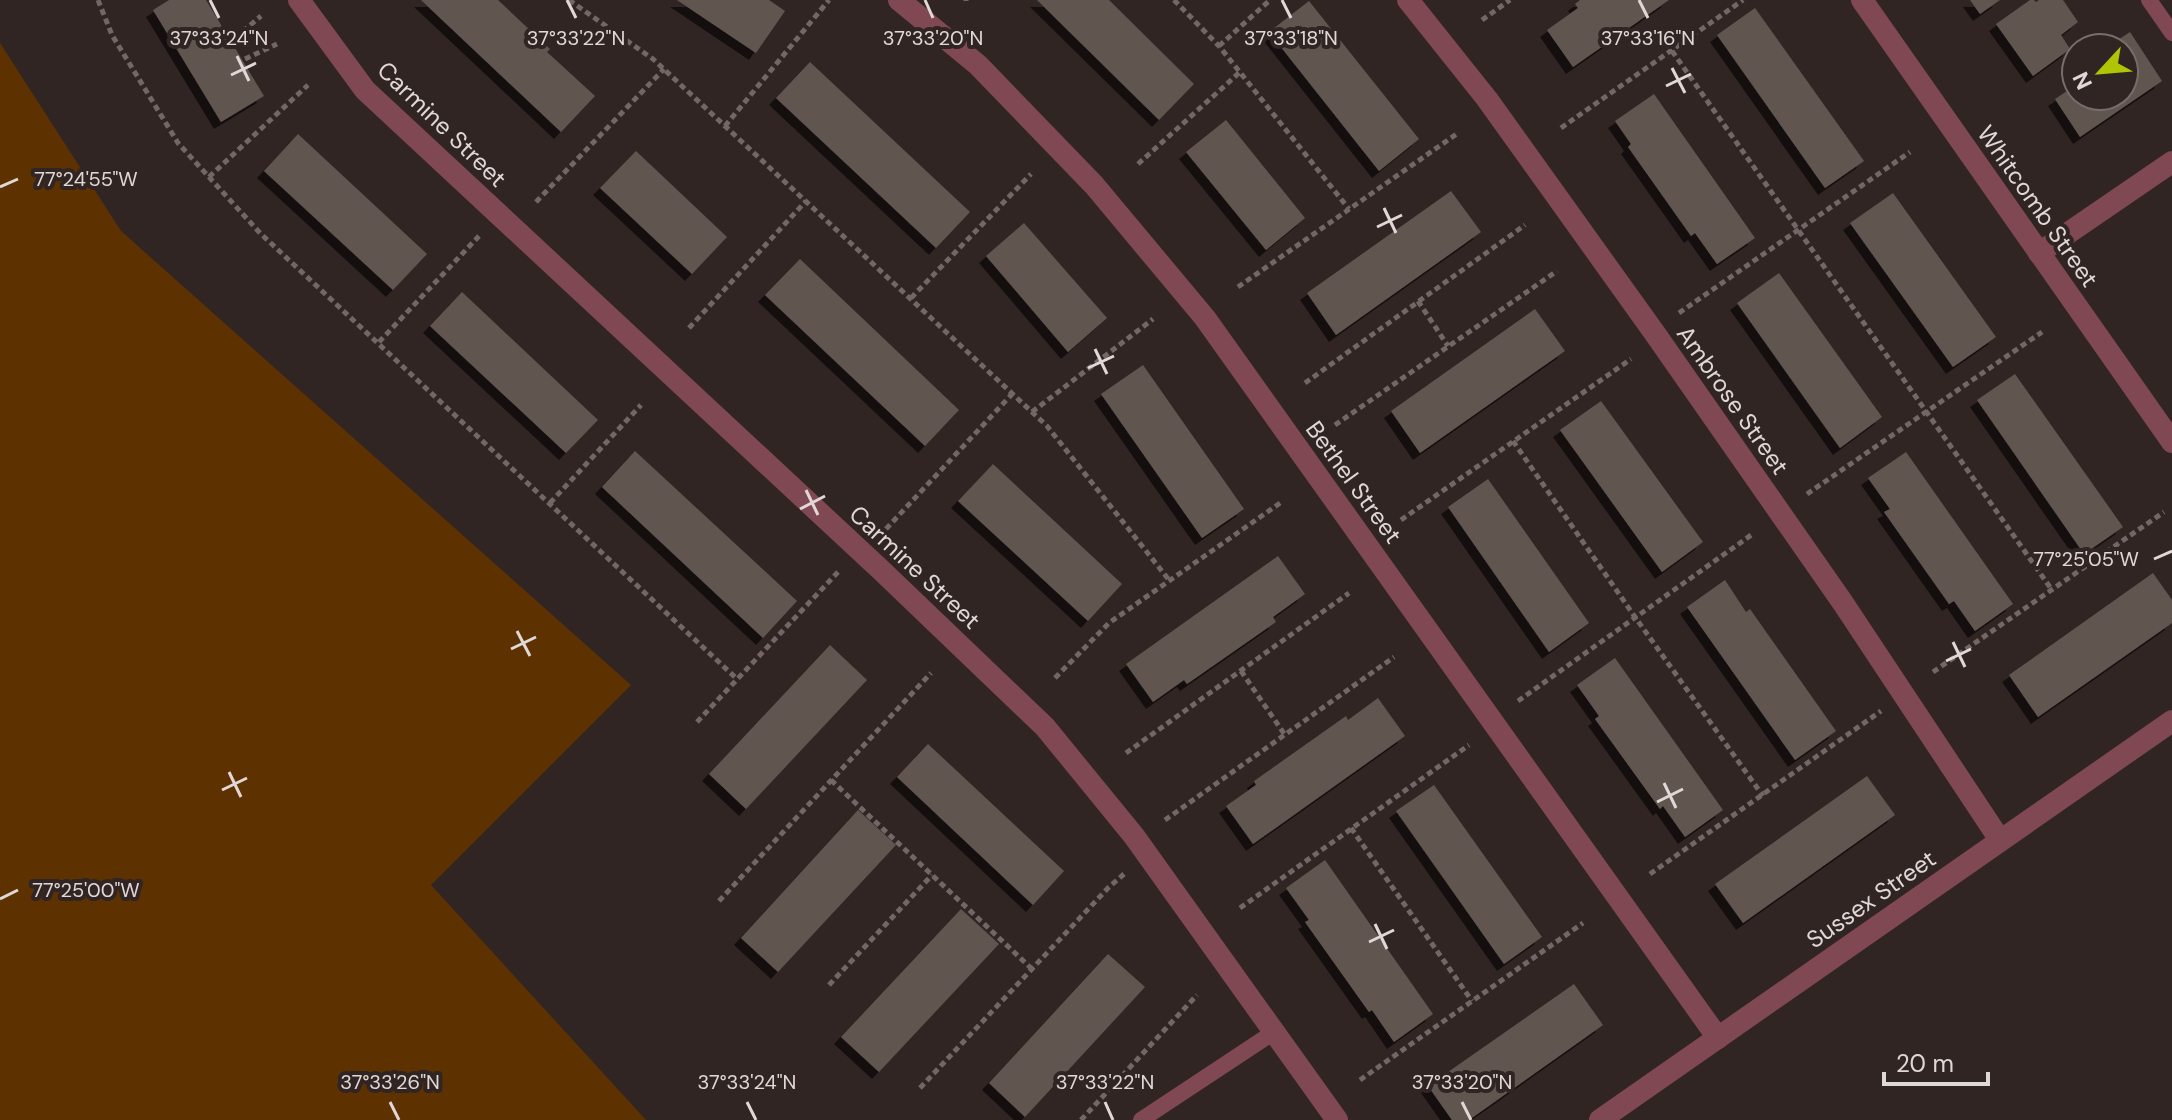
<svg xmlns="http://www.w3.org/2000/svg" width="2172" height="1120" viewBox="0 0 2172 1120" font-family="'DM Sans',sans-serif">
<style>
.green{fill:#5d3200}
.building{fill:#615550;filter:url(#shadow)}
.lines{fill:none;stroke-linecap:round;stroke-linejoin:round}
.path{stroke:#726766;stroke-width:5;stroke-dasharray:6 4;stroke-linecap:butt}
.service{stroke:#7f4852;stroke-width:16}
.minor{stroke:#7f4852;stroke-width:22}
.tertiary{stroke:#7f4852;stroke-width:22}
.ticks{fill:none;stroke:#e0d8d7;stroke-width:3}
.labels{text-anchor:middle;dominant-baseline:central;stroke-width:8;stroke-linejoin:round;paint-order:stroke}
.street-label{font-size:24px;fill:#e0d8d7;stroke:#312524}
.ticks-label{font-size:20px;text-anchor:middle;fill:#e0d8d7;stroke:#312524;stroke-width:8;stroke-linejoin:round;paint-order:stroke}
</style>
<defs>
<filter id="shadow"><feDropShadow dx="-7" dy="7" stdDeviation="0" flood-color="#0009"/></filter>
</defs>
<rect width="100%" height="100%" fill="#312524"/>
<polygon class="green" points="0,43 121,231 631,685 431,885 646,1120 0,1120"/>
<g class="building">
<polygon points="169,0 206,0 264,96 221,122 153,10"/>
<polygon points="421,0 498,0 550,49 547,52 595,96 561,132"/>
<polygon points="677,0 769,0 785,11 756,53"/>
<polygon points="1037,0 1109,0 1194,84 1159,120"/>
<polygon points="1580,0 1669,0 1573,67 1547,30 1578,8 1575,4"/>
<polygon points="1970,0 2000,0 1980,14"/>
<polygon points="2030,0 2034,0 2036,2 2039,0 2063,0 2078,22 2061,35 2070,49 2033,76 1996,24"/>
<polygon points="1309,1 1419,139 1379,171 1269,32"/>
<polygon points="1755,8 1864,161 1825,188 1717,35"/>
<polygon points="2130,32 2162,81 2080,137 2055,99 2076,85 2076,96 2124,96 2124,48 2106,48"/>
<polygon points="810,62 970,212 936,248 776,98"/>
<polygon points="1654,94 1755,238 1717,264 1695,233 1691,236 1628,147 1631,144 1615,121"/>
<polygon points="1226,120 1305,218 1266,250 1186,152"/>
<polygon points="298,134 427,254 393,290 264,171"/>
<polygon points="636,151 727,237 692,274 600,188"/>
<polygon points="1451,191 1481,232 1336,335 1307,293"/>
<polygon points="1893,193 1996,337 1953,367 1850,223"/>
<polygon points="1024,223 1107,318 1068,352 986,256"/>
<polygon points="800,259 959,410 925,446 765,295"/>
<polygon points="1779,273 1882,417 1840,448 1737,303"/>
<polygon points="462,292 598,420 566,453 430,326"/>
<polygon points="1535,309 1565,351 1420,453 1391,411"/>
<polygon points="1143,365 1244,509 1202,538 1101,394"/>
<polygon points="2015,374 2123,527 2084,554 1977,400"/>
<polygon points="1601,401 1703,542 1662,572 1560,430"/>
<polygon points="635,451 797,601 763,638 602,487"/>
<polygon points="1906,452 2013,604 1975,631 1954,601 1949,604 1884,512 1890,509 1868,478"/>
<polygon points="993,464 1122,584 1088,621 958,501"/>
<polygon points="1488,479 1589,623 1549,652 1448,507"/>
<polygon points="1278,556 1305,594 1273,617 1276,622 1187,684 1184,680 1153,702 1126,664"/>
<polygon points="2153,573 2172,600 2172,623 2038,717 2009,675"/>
<polygon points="1725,580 1746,612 1750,609 1836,731 1795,760 1687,607"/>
<polygon points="830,645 867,680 746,809 709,774"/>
<polygon points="1615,658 1723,810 1685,837 1663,806 1660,809 1595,719 1599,716 1577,685"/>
<polygon points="1378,698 1405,736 1253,844 1226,806 1256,785 1254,781 1346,716 1348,720"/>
<polygon points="928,744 1064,871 1033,905 897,777"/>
<polygon points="1867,776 1895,815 1743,923 1715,884"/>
<polygon points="1434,785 1542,937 1504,964 1396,811"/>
<polygon points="858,810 896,845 778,972 741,938"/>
<polygon points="1325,860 1433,1014 1394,1042 1372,1010 1369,1012 1305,922 1309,920 1286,888"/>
<polygon points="961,909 999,944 879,1072 841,1037"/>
<polygon points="1108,954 1145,987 1025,1117 989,1083"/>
<polygon points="1574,984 1603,1025 1469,1120 1452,1120 1428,1086"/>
</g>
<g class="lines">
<g class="path">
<polyline points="98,0 112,35 178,143 260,233 737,679"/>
<polyline points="569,0 653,59 1047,426 1169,580"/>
<polyline points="1174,0 1219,46 1349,209"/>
<polyline points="966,1 966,0"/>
<polyline points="1482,20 1510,0"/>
<polyline points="235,38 261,16"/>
<polyline points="1219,46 1270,0"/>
<polyline points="1672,51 2052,590"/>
<polyline points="245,59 277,44"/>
<polyline points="725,126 829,0"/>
<polyline points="1561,128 1743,0"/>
<polyline points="1138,164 1240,72"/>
<polyline points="209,177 308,85"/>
<polyline points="536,202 664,69"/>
<polyline points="1238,287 1458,133"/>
<polyline points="911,298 1031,174"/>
<polyline points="1418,301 1448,346"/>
<polyline points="1679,313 1910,152"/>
<polyline points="689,328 806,201"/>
<polyline points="379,342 479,236"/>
<polyline points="1305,383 1525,225"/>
<polyline points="1032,412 1153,319"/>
<polyline points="1335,425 1557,271"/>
<polyline points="1513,441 1635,617 1763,796"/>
<polyline points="1807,494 2042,332"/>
<polyline points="550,503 641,405"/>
<polyline points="1401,520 1631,359"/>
<polyline points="886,529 1013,393"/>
<polyline points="1241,671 1285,735"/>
<polyline points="1933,672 2164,512"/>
<polyline points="1055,678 1109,623 1283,501"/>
<polyline points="1518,701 1754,533"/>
<polyline points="697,722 838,572"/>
<polyline points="1126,753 1349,593"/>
<polyline points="831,780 1032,969"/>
<polyline points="1165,820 1394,657"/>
<polyline points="1351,828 1472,1001"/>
<polyline points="1650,874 1881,711"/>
<polyline points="719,901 931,673"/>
<polyline points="1240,908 1469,745"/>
<polyline points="829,985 932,875"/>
<polyline points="1360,1080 1583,923"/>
<polyline points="920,1088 1109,887 1124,874"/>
<polyline points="1081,1120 1197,995"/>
</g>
<g class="service">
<polyline points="2149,0 2172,33"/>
<polyline points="1141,1120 1274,1032"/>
</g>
<g class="minor">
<polyline points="299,0 365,90 881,570 1045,727 1134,836 1337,1120"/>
<polyline points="899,0 978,65 1094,185 1205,318 1718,1038"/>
<polyline points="1408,0 1487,99 1656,335 1843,603 2000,840"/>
<polyline points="2039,253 2172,162"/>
<polyline points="1600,1120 2172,721"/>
</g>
<polyline class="tertiary" points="1862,0 2172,442"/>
</g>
<path class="ticks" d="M 210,0 L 219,18M 567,0 L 576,18M 925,0 L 933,18M 1282,0 L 1291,18M 1639,0 L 1648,18M 237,56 L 249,81M 1672,68 L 1685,93M 231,75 L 256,63M 1666,86 L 1691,74M 0,187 L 18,179M 1384,208 L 1396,233M 1377,227 L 1402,215M 1095,349 L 1107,374M 1088,368 L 1114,356M 806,490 L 818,515M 800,509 L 825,496M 2154,559 L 2172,551M 517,631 L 530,656M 1953,642 L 1965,667M 511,649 L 536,637M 1946,661 L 1971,649M 229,772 L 241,797M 1664,783 L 1676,808M 222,790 L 247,778M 1657,802 L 1683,789M 0,899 L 18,890M 1375,924 L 1387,949M 1369,942 L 1394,930M 390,1102 L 399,1120M 747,1102 L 756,1120M 1105,1102 L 1113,1120M 1462,1102 L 1471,1120"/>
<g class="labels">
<g class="street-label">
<text transform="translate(442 124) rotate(44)">Carmine Street</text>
<text transform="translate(2038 206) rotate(55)">Whitcomb Street</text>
<text transform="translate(1733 400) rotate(55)">Ambrose Street</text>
<text transform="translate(1354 482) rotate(54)">Bethel Street</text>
<text transform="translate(915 567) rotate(43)">Carmine Street</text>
<text transform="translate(1871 899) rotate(-35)">Sussex Street</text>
</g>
</g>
<g class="ticks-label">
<text x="219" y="45">37°33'24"N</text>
<text x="576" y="45">37°33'22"N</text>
<text x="1291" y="45">37°33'18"N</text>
<text x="1648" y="45">37°33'16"N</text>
<text x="933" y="45">37°33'20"N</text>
<text x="86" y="186">77°24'55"W</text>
<text x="2086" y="566">77°25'05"W</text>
<text x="86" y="897">77°25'00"W</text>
<text x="390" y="1089">37°33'26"N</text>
<text x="747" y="1089">37°33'24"N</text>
<text x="1105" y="1089">37°33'22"N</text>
<text x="1462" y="1089">37°33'20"N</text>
</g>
<g transform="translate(2100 72) rotate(244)"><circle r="38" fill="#312524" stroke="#776d6c" stroke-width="2"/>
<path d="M0-6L14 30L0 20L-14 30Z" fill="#afc505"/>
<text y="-12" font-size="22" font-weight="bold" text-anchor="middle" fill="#e0d8d7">N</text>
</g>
<path d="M1884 1072v12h104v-12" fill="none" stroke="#e0d8d7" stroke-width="4"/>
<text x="1896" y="1072" font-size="24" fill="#e0d8d7" stroke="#312524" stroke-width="6" paint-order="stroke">20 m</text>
</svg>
